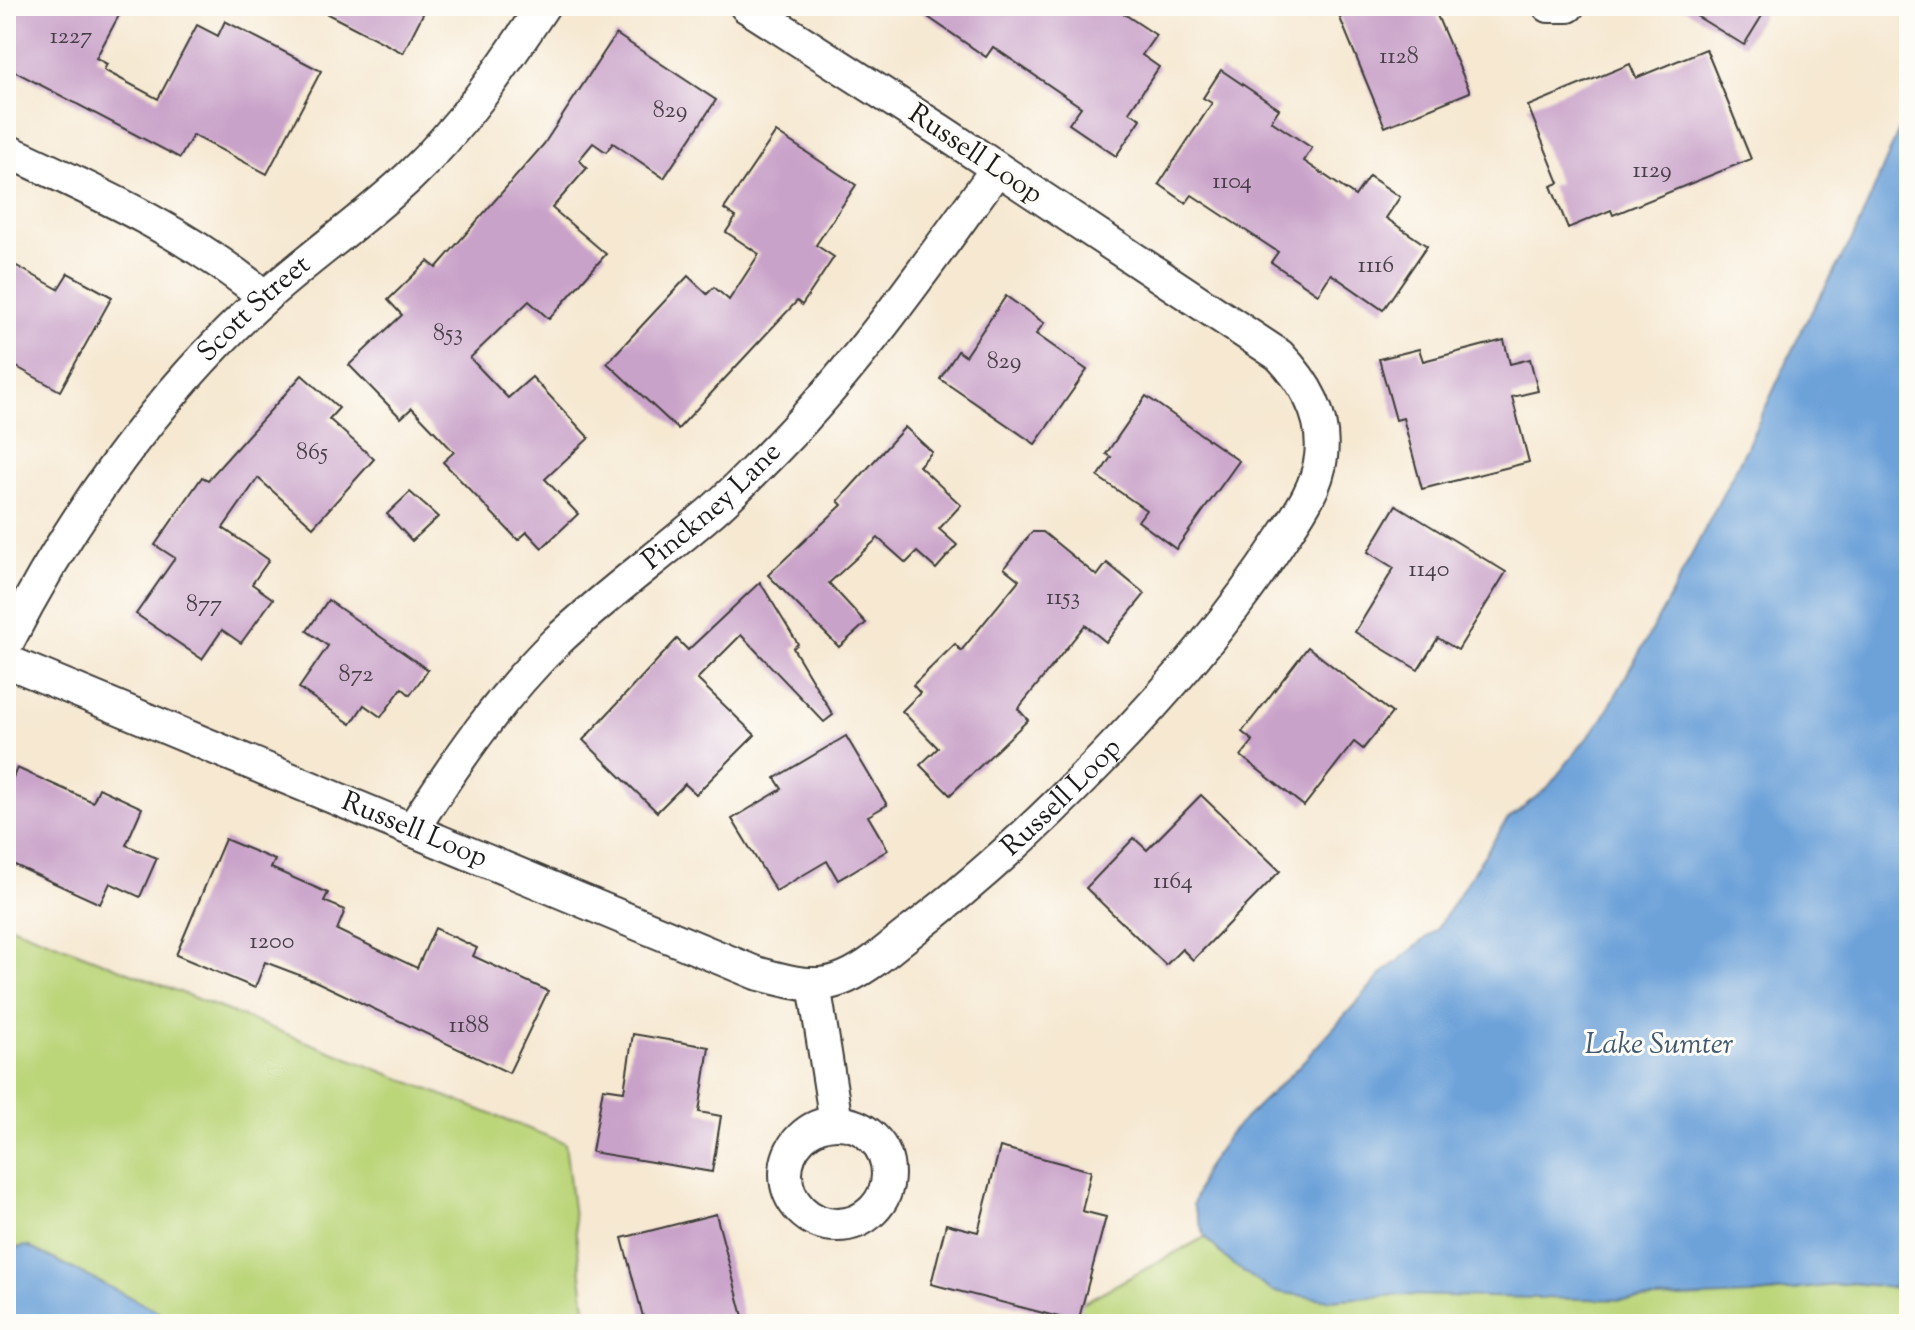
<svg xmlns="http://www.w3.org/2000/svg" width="1915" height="1330" viewBox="0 0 1915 1330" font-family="'Sorts Mill Goudy',serif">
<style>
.green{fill:#bbd579;stroke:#6c784a;stroke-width:2}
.water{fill:#6da2d9;stroke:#445f7a;stroke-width:2}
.building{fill:#c9a2c9}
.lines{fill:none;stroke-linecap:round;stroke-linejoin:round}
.street-casing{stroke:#3d3b37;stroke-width:36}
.street{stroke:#fff;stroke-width:32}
.labels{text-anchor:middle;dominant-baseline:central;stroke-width:6;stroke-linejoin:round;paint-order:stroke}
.number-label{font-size:24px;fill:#473e47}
.street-label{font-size:28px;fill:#1c1c1c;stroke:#fdfcf7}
.water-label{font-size:30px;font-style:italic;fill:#405871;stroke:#fdfcf7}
</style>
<rect width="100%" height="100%" fill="#fdfcf7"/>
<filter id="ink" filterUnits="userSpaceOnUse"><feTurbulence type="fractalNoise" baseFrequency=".0125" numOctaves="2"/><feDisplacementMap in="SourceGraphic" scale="16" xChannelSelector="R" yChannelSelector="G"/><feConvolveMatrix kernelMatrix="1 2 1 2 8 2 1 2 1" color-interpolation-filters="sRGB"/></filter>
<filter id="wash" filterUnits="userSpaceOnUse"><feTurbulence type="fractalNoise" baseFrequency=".006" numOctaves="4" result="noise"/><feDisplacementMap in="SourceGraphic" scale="32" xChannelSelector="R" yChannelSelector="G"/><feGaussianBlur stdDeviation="1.8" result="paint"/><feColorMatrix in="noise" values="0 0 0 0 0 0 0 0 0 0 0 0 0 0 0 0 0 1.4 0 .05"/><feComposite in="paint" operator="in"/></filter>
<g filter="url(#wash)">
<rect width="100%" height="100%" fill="#f6e8d1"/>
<g class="green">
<polygon points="6,924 565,1143 587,1324 178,1324 154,1309 27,1246 15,1248 6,1254"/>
<polygon points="1205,1237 1232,1264 1329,1300 1396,1295 1750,1295 1852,1283 1896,1288 1909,1292 1909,1324 1043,1324"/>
</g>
<g class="water">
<polygon points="1909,106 1909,1292 1896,1288 1852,1283 1750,1295 1631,1300 1396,1295 1329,1300 1272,1291 1232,1264 1205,1237 1193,1205 1203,1173 1231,1132 1298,1067 1384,972 1436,930 1507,820 1547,788 1603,718 1670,597 1746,449 1803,327 1855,234"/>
<polygon points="27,1246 154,1309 178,1324 7,1324 6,1254 15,1248"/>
</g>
<g id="blocks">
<g class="building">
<polygon points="19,6 124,6 96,58 107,64 104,70 158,99 197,25 218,36 225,21 321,71 267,174 193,135 180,158 6,67 6,31"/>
<polygon points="312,6 427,6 403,53"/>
<polygon points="912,6 1112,6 1156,35 1142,55 1159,67 1129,112 1141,119 1116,156 1069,124 1081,107 993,47 986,57"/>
<polygon points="1335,6 1433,6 1470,92 1385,127"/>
<polygon points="1680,6 1768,6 1744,45"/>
<polygon points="616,34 716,100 664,178 613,143 606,152 593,143 579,160 587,168 552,208 606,254 549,319 529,301 470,358 508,398 532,377 589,438 545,479 578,514 542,548 527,532 518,540 443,462 454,452 412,408 401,418 349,365 402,315 388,300 428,261 436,268 544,144"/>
<polygon points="1706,49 1751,159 1613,215 1611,210 1568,228 1551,186 1559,183 1528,106 1630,64 1636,78"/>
<polygon points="1221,70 1279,109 1271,121 1312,148 1304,161 1355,196 1369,176 1400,197 1386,218 1427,246 1383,310 1331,274 1318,294 1271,262 1278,252 1192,195 1186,203 1159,184 1212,103 1203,98"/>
<polygon points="776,132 856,185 816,245 834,257 802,305 797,301 678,429 607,363 688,276 707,294 714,287 729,300 759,254 726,232 736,217 724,209"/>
<polygon points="6,260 58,289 68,273 112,297 60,391 6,361"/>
<polygon points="1006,296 1044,323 1036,334 1087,370 1035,444 940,379 958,351 965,356"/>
<polygon points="1504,340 1510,364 1530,359 1538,391 1512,397 1529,462 1422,489 1403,418 1396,420 1379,359 1419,349 1423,361"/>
<polygon points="302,375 339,408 329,419 374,459 313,527 258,478 223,528 269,560 252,584 273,599 241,643 222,630 202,659 136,614 175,558 155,545 202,477 208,480"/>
<polygon points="1146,396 1239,461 1176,549 1138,521 1146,510 1098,477 1111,457 1106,454"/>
<polygon points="905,427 932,452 919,466 961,505 939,529 957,545 936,569 917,552 906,563 878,538 829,583 866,623 839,647 768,575 842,505 838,501"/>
<polygon points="410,492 438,517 412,541 387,514"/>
<polygon points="1396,505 1506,572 1458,650 1438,638 1418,670 1355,632 1394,568 1368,552"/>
<polygon points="1032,532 1043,532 1097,576 1107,563 1145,594 1106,642 1085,625 1018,709 1028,720 950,795 920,765 938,748 902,711 920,693 913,685 955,644 961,651 1019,580 1004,568"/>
<polygon points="760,582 798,644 793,648 833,715 824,722 741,635 697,679 755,735 696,794 685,784 657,812 583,740 677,639 688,650"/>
<polygon points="328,600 428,670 410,695 402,688 381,717 364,705 351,724 299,688 328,646 307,631"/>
<polygon points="1308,647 1392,713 1363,749 1354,742 1304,806 1241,756 1253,741 1242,732"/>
<polygon points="846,736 887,805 868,816 888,850 838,880 827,861 776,891 732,819 782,789 775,778"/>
<polygon points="17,768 93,802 99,788 142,808 126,845 157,858 140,897 110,883 100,904 6,861 6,793"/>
<polygon points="1201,795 1280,871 1193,960 1182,949 1166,965 1086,888 1134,838 1147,850"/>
<polygon points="225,839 275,860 271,868 328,893 324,901 345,910 337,930 417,968 435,928 477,948 473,956 548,991 509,1073 315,981 265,962 255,988 176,955"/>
<polygon points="633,1034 709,1047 699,1112 721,1116 712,1172 592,1152 603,1088 624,1091"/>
<polygon points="1000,1147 1091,1171 1082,1211 1106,1217 1078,1322 931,1284 946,1224 978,1232"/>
<polygon points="716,1214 745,1324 645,1324 622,1238"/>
</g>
</g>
</g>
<g filter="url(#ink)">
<use href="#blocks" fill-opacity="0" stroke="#3d3b37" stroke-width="2"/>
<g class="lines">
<defs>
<g id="street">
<polyline points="1549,6 1568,6"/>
<path d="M 6,150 C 96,192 188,233 265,297"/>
<path id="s1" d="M 6,645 C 71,517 158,394 265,297 C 311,256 363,220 409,177 C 462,127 503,66 543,6"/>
<path id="s2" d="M 6,661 L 756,973 C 782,980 812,990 839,980 C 865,971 887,950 909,933 C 978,881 1042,821 1102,759 C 1167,692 1228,622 1279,543 C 1296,517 1317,490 1321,457 C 1326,417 1306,383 1279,355 L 941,131 L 746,6"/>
<path id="s3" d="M 412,830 C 455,763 499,698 556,642 C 603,597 656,559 705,517 C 725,501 744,481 762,463 C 852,374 923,271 997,169"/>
<polyline points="814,984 836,1122"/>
<circle cx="837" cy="1174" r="51"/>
</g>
</defs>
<use href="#street" class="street-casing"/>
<use href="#street" class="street"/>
</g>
</g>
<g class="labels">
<g class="number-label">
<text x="71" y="37">1227</text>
<text x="1399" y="57">1128</text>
<text x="670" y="111">829</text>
<text x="1652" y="171">1129</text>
<text x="1232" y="182">1104</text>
<text x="1376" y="266">1116</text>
<text x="448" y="334">853</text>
<text x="1004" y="362">829</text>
<text x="312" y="453">865</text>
<text x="1429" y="570">1140</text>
<text x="1063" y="598">1153</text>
<text x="204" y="605">877</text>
<text x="356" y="675">872</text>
<text x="1173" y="882">1164</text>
<text x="272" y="942">1200</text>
<text x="469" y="1026">1188</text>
</g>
<g class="street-label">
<text transform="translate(975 155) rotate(34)">Russell Loop</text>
<text stroke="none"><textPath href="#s1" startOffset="420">Scott Street</textPath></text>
<text stroke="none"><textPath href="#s3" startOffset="444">Pinckney Lane</textPath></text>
<text stroke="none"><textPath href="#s2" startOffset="1186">Russell Loop</textPath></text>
<text stroke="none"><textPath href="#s2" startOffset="442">Russell Loop</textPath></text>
</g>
<g class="water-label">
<text x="1659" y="1045">Lake Sumter</text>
</g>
</g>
<rect width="1915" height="1330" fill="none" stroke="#fdfcf7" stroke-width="32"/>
</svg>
